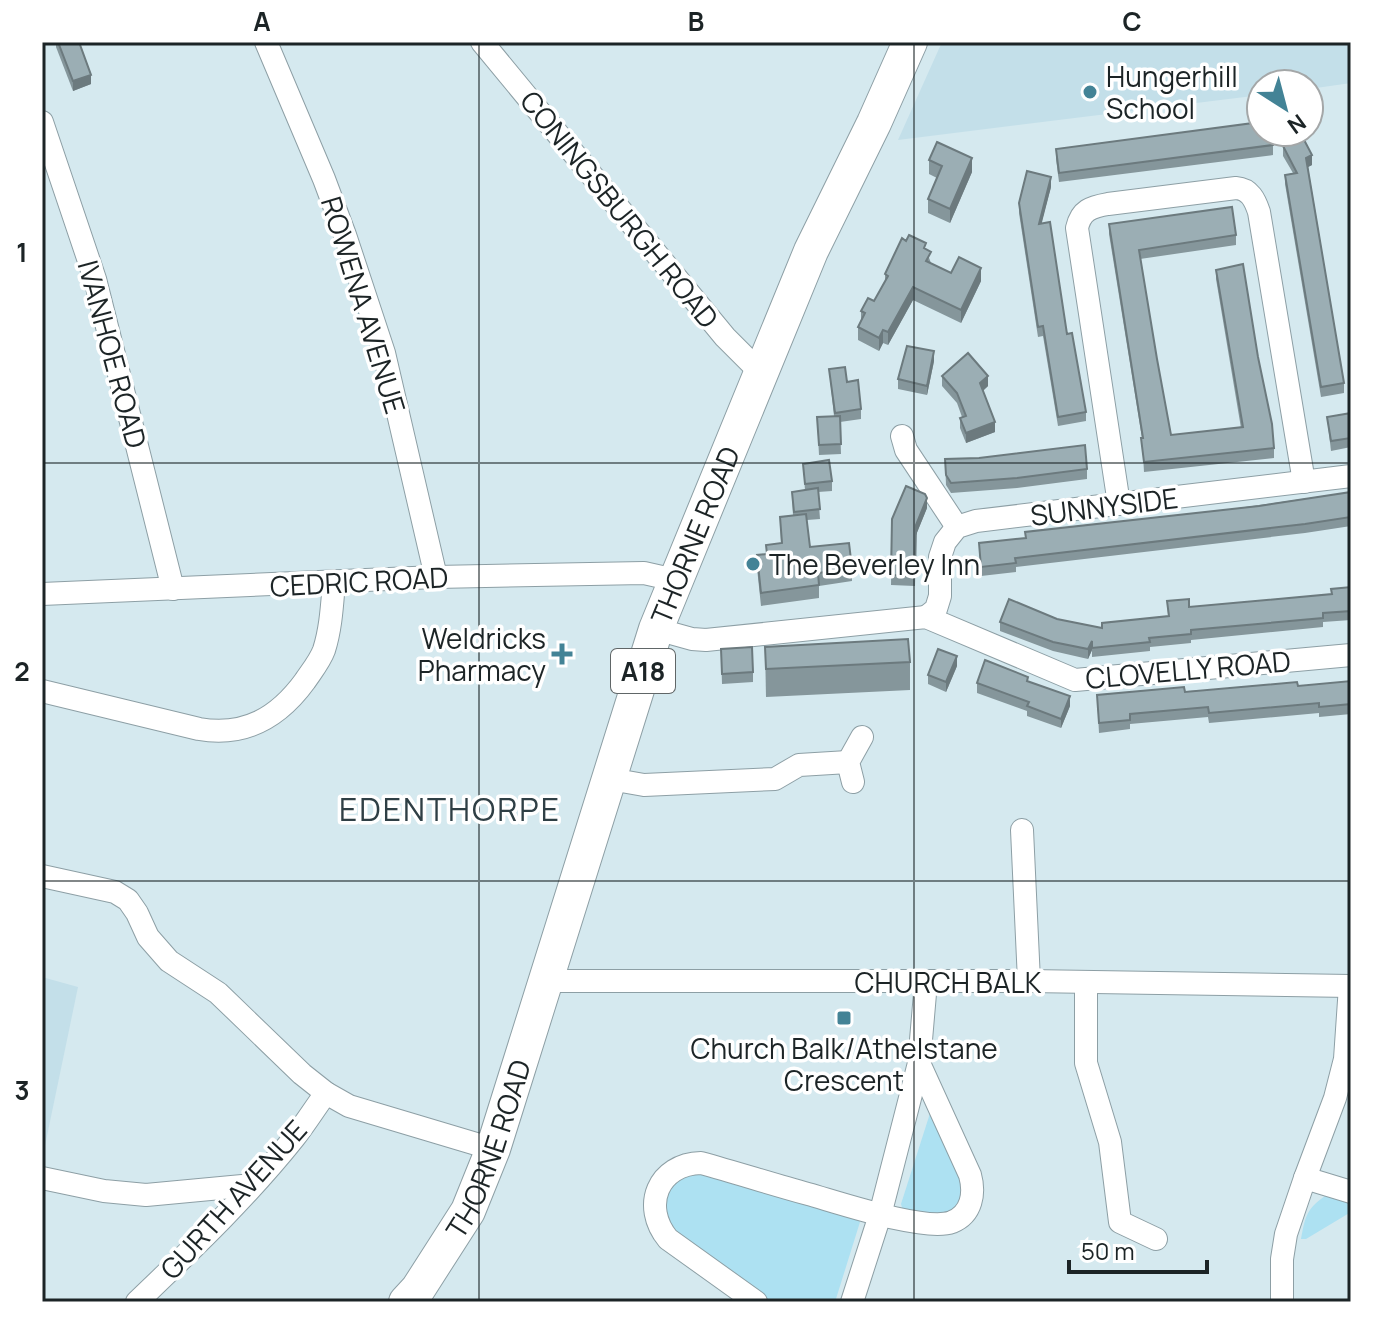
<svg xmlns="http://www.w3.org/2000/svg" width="1393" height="1344" viewBox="0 0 1393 1344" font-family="Manrope,sans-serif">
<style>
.built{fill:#c3dfe9}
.green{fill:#ade1f2}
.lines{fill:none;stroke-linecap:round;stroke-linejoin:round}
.minor-casing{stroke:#8d9fa5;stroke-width:24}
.primary-casing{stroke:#8d9fa5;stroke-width:36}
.minor{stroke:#fff;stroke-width:22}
.primary{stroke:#fff;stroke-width:34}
.wall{fill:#85969b}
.shaded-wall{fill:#6c7a7e}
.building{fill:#9baeb4;stroke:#6c7a7e;stroke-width:2}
.grid{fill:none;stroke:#1c2426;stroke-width:2;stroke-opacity:0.55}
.poi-dot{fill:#438396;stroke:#fff;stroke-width:3}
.labels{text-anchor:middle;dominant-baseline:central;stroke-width:7;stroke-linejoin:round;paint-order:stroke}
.shield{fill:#fff;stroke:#606667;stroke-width:2}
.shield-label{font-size:26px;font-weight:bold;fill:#1c2426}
.poi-label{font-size:28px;fill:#1c2426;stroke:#fff;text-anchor:start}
.street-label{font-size:28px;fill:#1c2426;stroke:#fff}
.quarter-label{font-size:32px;letter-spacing:2px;fill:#2f3f45;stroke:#fff}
.neatline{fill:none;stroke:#1c2426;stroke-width:3}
.grid-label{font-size:26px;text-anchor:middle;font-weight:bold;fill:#1c2426}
</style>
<rect width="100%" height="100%" fill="#d5e9ef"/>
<g class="built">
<polygon points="942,42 1351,42 1351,83 1309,89 1309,84 1261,84 1261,95 898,140"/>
<polygon points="42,977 78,987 42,1160"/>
</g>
<g class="green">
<polygon points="932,1107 965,1180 964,1199 953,1214 904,1214 901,1204"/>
<polygon points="688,1170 851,1212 860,1222 835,1302 770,1302 673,1232 665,1219 665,1190"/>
<path d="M 1325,1196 L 1351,1200 L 1351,1212 L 1306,1239 L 1301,1239 C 1305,1218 1306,1209 1325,1196 Z"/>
</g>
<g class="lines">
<defs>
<g id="minor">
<polyline points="266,42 324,179 345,235 384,353 436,577"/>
<polyline points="482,42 725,337 752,364 763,369"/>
<polyline points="42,122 95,279 173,589"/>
<polyline points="902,436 906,450 957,527"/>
<path d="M 1119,504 L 1077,228 C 1081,210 1091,207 1108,204 L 1236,188 C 1250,189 1255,200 1259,212 L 1304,482"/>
<polyline points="42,594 436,577 644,573 675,580"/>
<polyline points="926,617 936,609 940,596 940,557 945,542 957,527 976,521 1351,476"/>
<polyline points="656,629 692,639 706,640 926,617 1075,680 1351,655"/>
<path d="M 42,691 L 199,729 C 245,737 278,718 305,681 C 311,672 320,661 324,650 C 331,628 332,605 334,582"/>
<polyline points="610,779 644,785 775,779 799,765 848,762"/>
<polyline points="853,782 848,762 862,737"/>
<polyline points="1022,830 1029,981"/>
<polyline points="42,876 115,892 128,900 137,913 148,937 169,961 218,993 302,1074 326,1093 349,1106 493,1149"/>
<polyline points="546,981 1029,981 1351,986"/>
<polyline points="1086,983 1086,1063 1110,1142 1120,1222 1156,1239"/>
<polyline points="42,1178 104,1191 146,1195 253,1185"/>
<polyline points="1305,1178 1351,1192"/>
<path d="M 137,1302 C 191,1250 247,1197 294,1138 C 305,1124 315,1108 326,1093"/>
<path d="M 756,1302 L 668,1239 C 641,1206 658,1164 701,1163 C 737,1173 772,1184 808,1194 C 837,1202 925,1232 952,1222 C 972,1214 975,1193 970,1175 L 919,1063"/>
<polyline points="852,1302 880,1215 919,1063 926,982"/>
<polyline points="1282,1302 1282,1259 1286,1234 1305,1178 1335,1098 1345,1059 1350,986"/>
</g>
<g id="primary">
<path id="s1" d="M 406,1302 L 418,1289 L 468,1211 L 493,1149 L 656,629 L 811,251 L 874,123 L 910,42"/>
</g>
</defs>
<use href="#minor" class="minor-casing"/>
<use href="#primary" class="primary-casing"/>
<use href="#minor" class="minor"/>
<use href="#primary" class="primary"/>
</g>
<g class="wall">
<polygon points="56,42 79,42 91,84 73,91 56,47"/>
<polygon points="1273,145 1273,155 1059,182 1056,159 1056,149"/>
<polygon points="1283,146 1312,165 1308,167 1344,383 1344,393 1321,397 1285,184 1285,175 1293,173 1283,156"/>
<polygon points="929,160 972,172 950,223 928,213 928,199 937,178 929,174"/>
<polygon points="1051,187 1041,224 1086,412 1086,421 1058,426 1043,336 1038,337 1019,213 1019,203"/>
<polygon points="1109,224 1236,235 1236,245 1140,259 1157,359 1171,435 1241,428 1216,279 1216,270 1258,357 1274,448 1274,458 1144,472 1142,438 1109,234"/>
<polygon points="926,250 931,263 951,273 981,281 961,323 913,300 888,345 883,343 879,351 858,340 858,327 861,320 861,311 874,301 885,281 885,274"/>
<polygon points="934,361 927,395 898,389 898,379"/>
<polygon points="829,369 847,382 861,409 861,419 840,422 841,454 819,455 817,417 834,416"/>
<polygon points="942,376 988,386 983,391 995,432 966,443 960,428 960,418 962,417 957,403 942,386"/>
<polygon points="1351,413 1351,447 1331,451 1327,417"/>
<polygon points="945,459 1087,469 1087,479 1017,488 951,493 946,485"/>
<polygon points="803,464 832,481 832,491 818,492 820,519 807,520 810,547 852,568 852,581 819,586 819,598 761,606 757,568 757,555 766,554 766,545 781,543 780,517 793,516 792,492 805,490"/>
<polygon points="1351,492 1351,526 1305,533 1016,567 1016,572 981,576 979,543 1025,538"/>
<polygon points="927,508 916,535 915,586 891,585 892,519"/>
<polygon points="1351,587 1351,620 1323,622 1323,627 1191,640 1191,643 1150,647 1150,651 1092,657 1092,650 1088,659 1053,651 1000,631 1000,622 1057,619 1102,628 1168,616 1167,601 1189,607 1331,594"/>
<polygon points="765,647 910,662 910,690 766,697"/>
<polygon points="721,649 753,672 753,682 722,684"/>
<polygon points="957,666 946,692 928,684 928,675"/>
<polygon points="1028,681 1070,706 1061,728 1027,716 1027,711 977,693 977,683"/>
<polygon points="1351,681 1351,714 1319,717 1319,713 1209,723 1208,717 1130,724 1130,729 1099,733 1097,695 1298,686"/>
</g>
<g class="shaded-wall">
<polygon points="91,75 91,84 73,91 73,81"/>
<polygon points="1312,155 1312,165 1306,168 1306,158"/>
<polygon points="972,158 972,172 950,223 950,209"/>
<polygon points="1051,177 1051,187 1039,234 1039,224"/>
<polygon points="981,268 981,281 961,323 961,310"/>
<polygon points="913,287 913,300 888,345 888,332"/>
<polygon points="883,330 883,343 879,351 879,338"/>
<polygon points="934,351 934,361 927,395 927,386"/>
<polygon points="988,376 988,386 980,393 980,383"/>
<polygon points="995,422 995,432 966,443 966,433"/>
<polygon points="927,498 927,508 916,535 915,586 916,525"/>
<polygon points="1092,641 1092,650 1088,659 1088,649"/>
<polygon points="957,656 957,666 946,692 946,682"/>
<polygon points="1070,696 1070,706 1061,728 1061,719"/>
</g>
<g class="building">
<polygon points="58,42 79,42 91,75 73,81"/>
<polygon points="1261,122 1261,132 1271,132 1273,145 1059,173 1056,149"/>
<polygon points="1302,136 1312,155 1306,158 1344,383 1321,387 1285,175 1297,173 1283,146"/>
<polygon points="937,142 972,158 950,209 928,199 942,166 929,160"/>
<polygon points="1027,171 1051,177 1039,224 1050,222 1067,334 1072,333 1086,412 1058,417 1043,326 1038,327 1019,203"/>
<polygon points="1232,207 1236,235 1139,250 1157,359 1171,435 1243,427 1216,270 1243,264 1258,357 1272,424 1274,448 1144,462 1141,438 1143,438 1109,224"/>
<polygon points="909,235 926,243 924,248 931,252 926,261 951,273 959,257 981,268 961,310 913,287 888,332 883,330 879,338 858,327 865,313 861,311 868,298 874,301 888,276 885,274 902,238 906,241"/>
<polygon points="907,346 934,351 927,386 898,379"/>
<polygon points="968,353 988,376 980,383 995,422 966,433 960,418 966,416 957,393 942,376"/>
<polygon points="845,367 847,382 858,380 861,409 835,413 829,369"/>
<polygon points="1351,413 1351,438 1331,441 1327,417"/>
<polygon points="840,416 841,444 819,445 817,417"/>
<polygon points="1085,445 1087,469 1017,478 951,483 946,475 945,459 979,458"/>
<polygon points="829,460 832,481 805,484 803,464"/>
<polygon points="906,486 925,494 927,498 916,525 915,576 891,575 892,519"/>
<polygon points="818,488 820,509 794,512 792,492"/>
<polygon points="1351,492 1351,517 1305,524 1015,558 1016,563 981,567 979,543 1026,538 1025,532 1259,506"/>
<polygon points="806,514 810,547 849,543 852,568 818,573 819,585 761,593 757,555 767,554 766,545 782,543 780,517"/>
<polygon points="1351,587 1351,611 1323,613 1323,618 1191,630 1191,634 1149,638 1150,642 1092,648 1092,641 1088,649 1053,642 1000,622 1009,599 1057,619 1102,628 1102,623 1169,616 1167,601 1189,599 1189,607 1332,594 1331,589"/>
<polygon points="908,639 910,662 766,669 765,647"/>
<polygon points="752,647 753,672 722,674 721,649"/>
<polygon points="938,649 957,656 946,682 928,675"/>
<polygon points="985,660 1028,677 1027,681 1070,696 1061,719 1027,706 1029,702 977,683"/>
<polygon points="1351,681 1351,704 1319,707 1319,703 1209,713 1208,707 1130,714 1130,720 1099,723 1097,695 1184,687 1185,692 1297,682 1298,686"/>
</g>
<path class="grid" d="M 479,42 L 479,1302M 914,42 L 914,1302M 42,463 L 1351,463M 42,881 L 1351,881"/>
<g class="poi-dot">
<circle cx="1090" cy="92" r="8"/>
<circle cx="753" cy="564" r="8"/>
<path d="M558 642h8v8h8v8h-8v8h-8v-8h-8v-8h8z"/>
<rect x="836" y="1010" width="16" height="16" rx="4"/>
</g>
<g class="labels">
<rect class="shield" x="611" y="649" width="64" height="44" rx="6"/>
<g class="shield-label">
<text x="643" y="671">A18</text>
</g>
<g class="poi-label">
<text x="1106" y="76">Hungerhill<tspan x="1106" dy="32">School</tspan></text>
<text x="769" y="564">The Beverley Inn</text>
<text x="546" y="638" text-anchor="end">Weldricks<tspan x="546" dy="32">Pharmacy</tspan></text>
<text x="844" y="1048" text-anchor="middle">Church Balk/Athelstane<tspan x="844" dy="32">Crescent</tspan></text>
</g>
<g class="street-label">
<text transform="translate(620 209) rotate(51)">CONINGSBURGH ROAD</text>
<text transform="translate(364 305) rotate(73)">ROWENA AVENUE</text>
<text transform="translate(113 354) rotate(75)">IVANHOE ROAD</text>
<text transform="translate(1104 506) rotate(-7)">SUNNYSIDE</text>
<text stroke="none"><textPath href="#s1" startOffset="824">THORNE ROAD</textPath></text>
<text transform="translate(359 581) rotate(-3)">CEDRIC ROAD</text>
<text transform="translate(1188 669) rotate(-5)">CLOVELLY ROAD</text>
<text x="948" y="982">CHURCH BALK</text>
<text stroke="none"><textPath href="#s1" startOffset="176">THORNE ROAD</textPath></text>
<text transform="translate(233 1199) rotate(-48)">GURTH AVENUE</text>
</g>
<g class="quarter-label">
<text x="450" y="809">EDENTHORPE</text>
</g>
</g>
<rect width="1393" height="1344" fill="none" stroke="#ffffff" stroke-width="88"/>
<g transform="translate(1285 108) rotate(144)"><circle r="38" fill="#ffffff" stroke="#a4a7a8" stroke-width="2"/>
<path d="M0-6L14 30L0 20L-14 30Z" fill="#438396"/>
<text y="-12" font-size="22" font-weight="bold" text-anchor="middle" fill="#1c2426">N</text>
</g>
<path d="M1069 1260v12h138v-12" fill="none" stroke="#1c2426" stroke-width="4"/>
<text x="1081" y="1260" font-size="24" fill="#1c2426" stroke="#ffffff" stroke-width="6" paint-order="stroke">50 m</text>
<rect x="44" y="44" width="1305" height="1256" class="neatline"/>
<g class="grid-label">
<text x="262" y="31">A</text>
<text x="696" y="31">B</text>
<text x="1132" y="31">C</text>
<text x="22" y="262">1</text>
<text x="22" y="681">2</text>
<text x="22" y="1100">3</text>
</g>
</svg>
